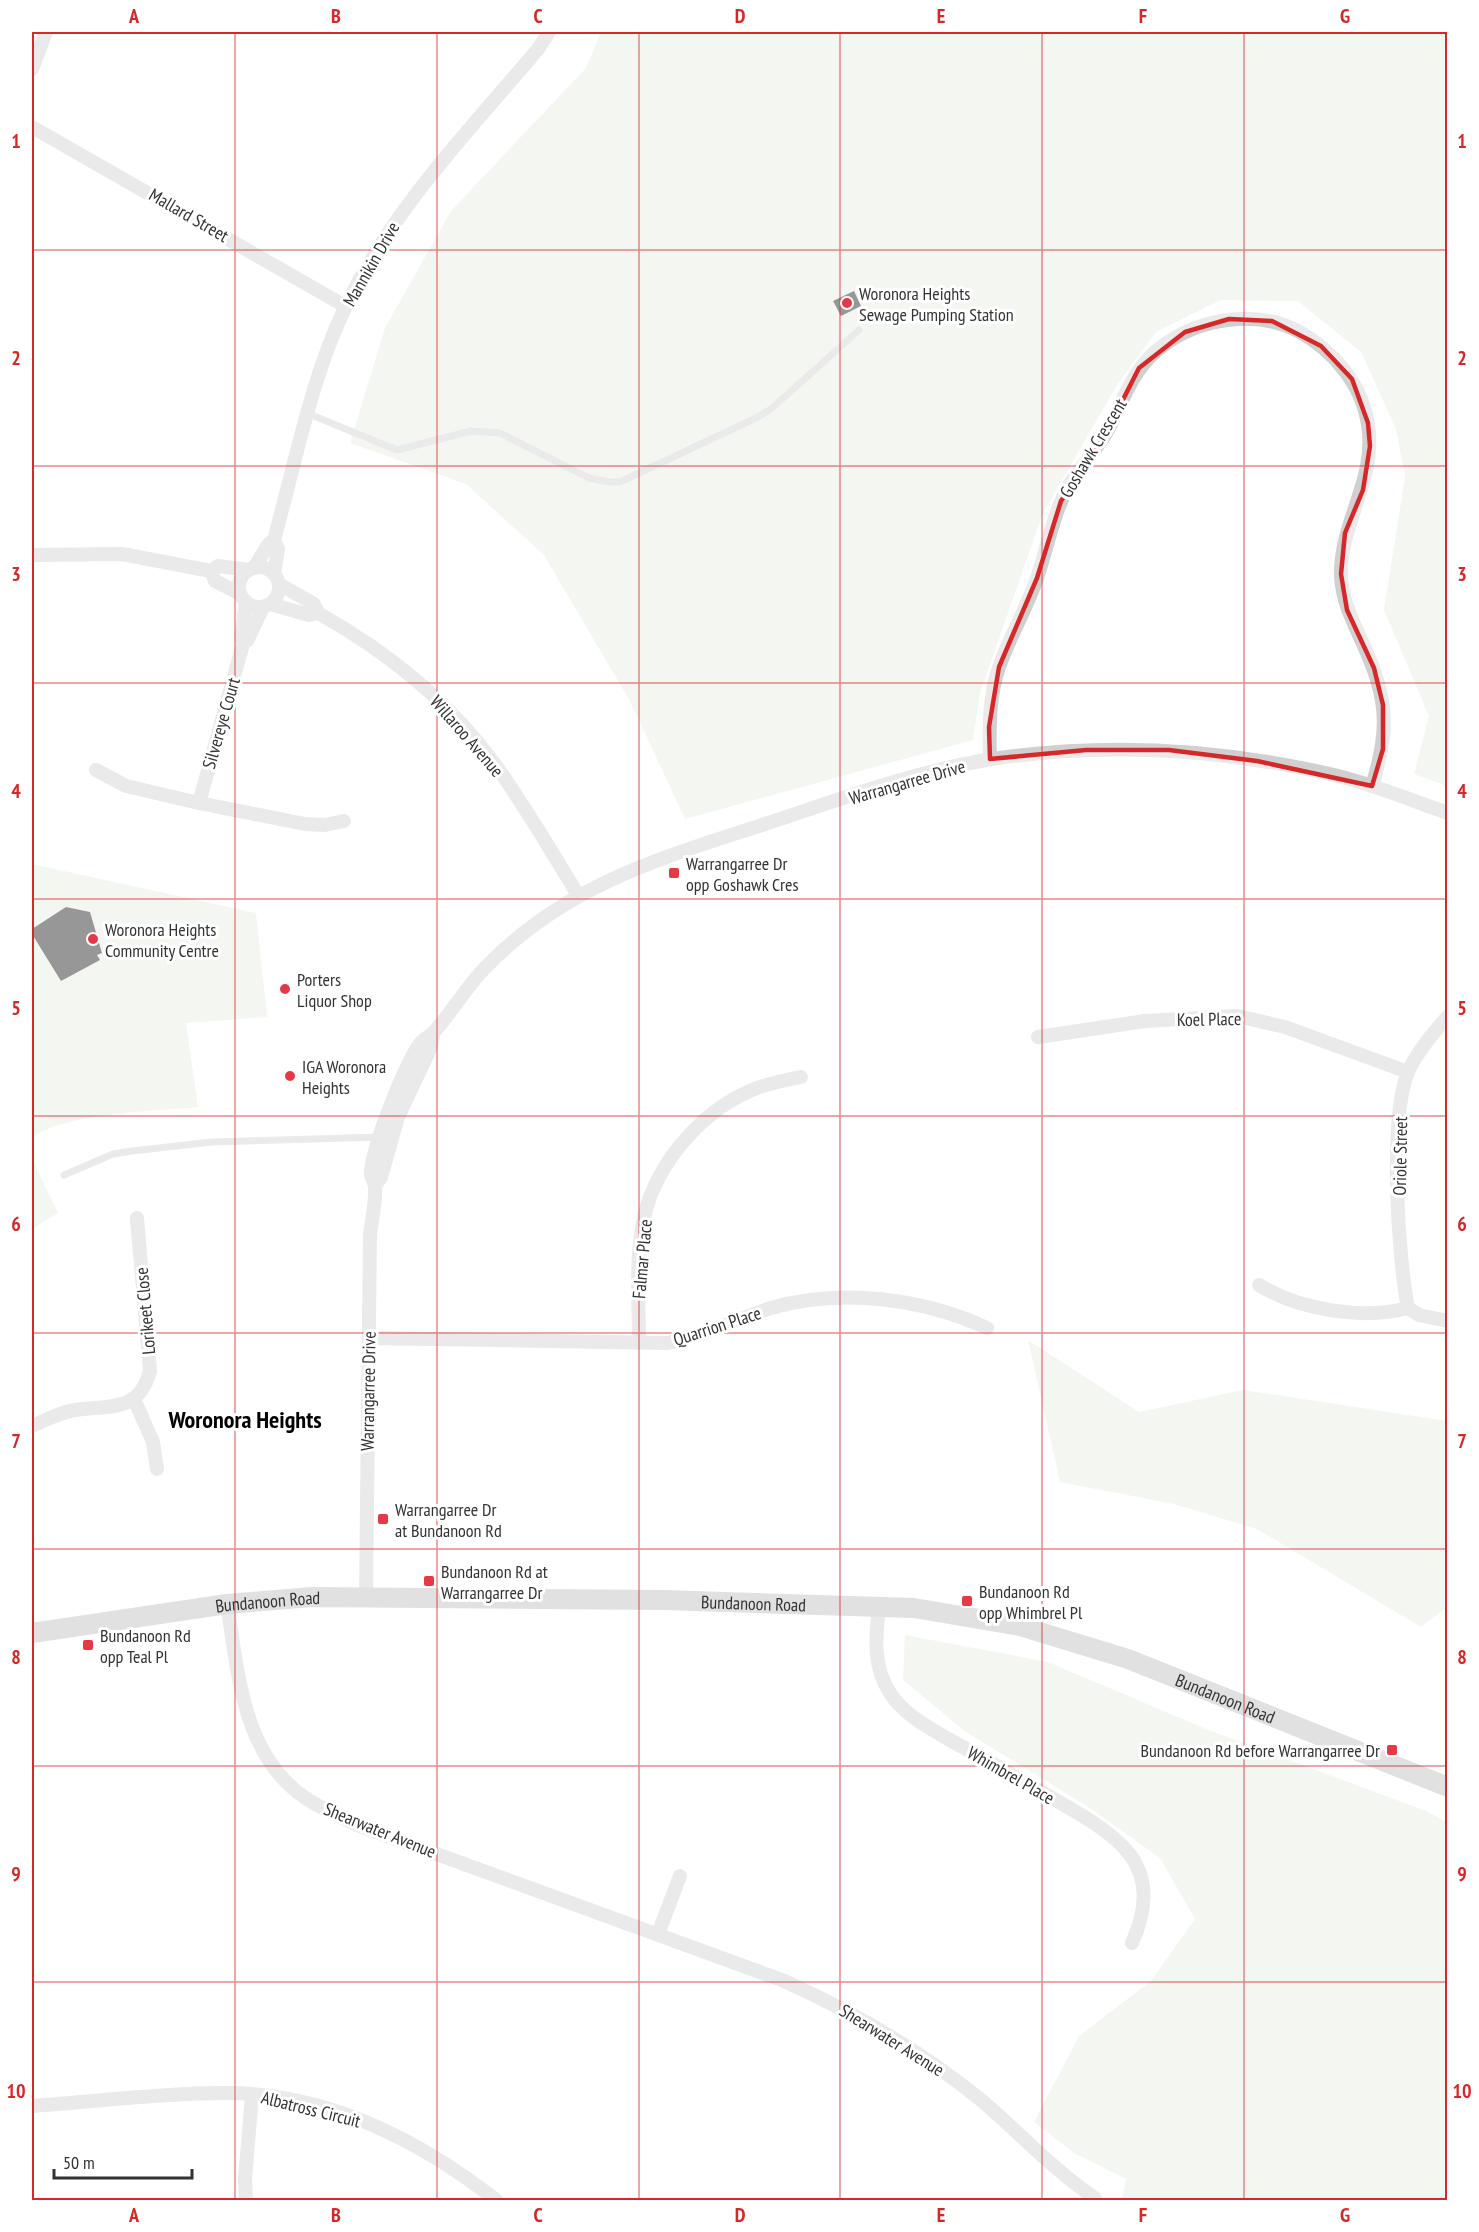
<svg xmlns="http://www.w3.org/2000/svg" width="1479" height="2232" viewBox="0 0 1479 2232" font-family="'PT Sans Narrow',sans-serif">
<style>
.green{fill:#e6ecdf}
.building{fill:#1a1a1a}
.lines{fill:none;stroke-linecap:round;stroke-linejoin:round}
.lane{stroke:#d0d0d0;stroke-width:7}
.street{stroke:#d0d0d0;stroke-width:14}
.secondary{stroke:#bdbdbd;stroke-width:20}
.marked{fill:none;stroke:#d62828;stroke-width:4.5;stroke-linejoin:round}
.grid{fill:none;stroke:#d62828;stroke-width:1.5;stroke-opacity:0.55}
.poi-dot{fill:#e63946;stroke:#fff;stroke-width:2}
.labels{text-anchor:middle;dominant-baseline:central;stroke-width:6;stroke-linejoin:round;paint-order:stroke}
.street-label{font-size:18px;fill:#333;stroke:#fff}
.poi-label{font-size:18px;fill:#333;stroke:#fff;text-anchor:start}
.district-label{font-size:24px;font-weight:bold;fill:#000;stroke:#fff}
.neatline{fill:none;stroke:#d62828;stroke-width:2}
.grid-label{font-size:20px;text-anchor:middle;font-weight:bold;fill:#d62828}
</style>
<rect width="100%" height="100%" fill="#fff"/>
<g class="green">
<polygon points="601,32 1447,32 1447,786 1414,774 1429,716 1384,610 1405,477 1396,429 1361,352 1298,301 1221,300 1156,332 1117,385 1043,513 980,693 973,740 685,819 631,703 544,555 466,484 350,443 385,328 451,211 586,68"/>
<path d="M 32,864 L 256,913 L 267,1017 L 186,1023 L 198,1107 C 157,1111 62,1113 32,1138 Z"/>
<polygon points="32,1159 58,1213 32,1229"/>
<polygon points="1028,1340 1139,1412 1243,1390 1447,1421 1447,1607 1421,1627 1257,1529 1174,1504 1060,1482"/>
<polygon points="905,1635 1048,1662 1211,1731 1426,1811 1447,1822 1447,2200 1122,2200 1126,2179 1074,2153 1034,2122 1079,2036 1151,1981 1195,1919 1160,1858 1090,1808 966,1732 903,1680"/>
</g>
<g class="building">
<polygon points="854,291 861,306 841,316 833,301"/>
<polygon points="66,907 90,912 102,953 97,955 100,960 61,981 32,934 32,929"/>
</g>
<g class="lines">
<g class="lane">
<polyline points="309,414 397,450 471,431 500,433 589,478 609,482 620,482 756,418 771,409 859,330"/>
<polyline points="64,1175 113,1154 132,1151 212,1142 379,1137"/>
</g>
<g class="street">
<polyline points="32,69 46,32"/>
<polyline points="32,127 345,306"/>
<polyline points="274,540 278,549 274,574"/>
<polyline points="32,555 122,554 211,571 218,566 249,570"/>
<circle cx="259" cy="587" r="20"/>
<path d="M 254,568 L 268,545 L 274,540 C 295,464 312,374 347,304 C 394,207 470,130 538,49 L 549,32"/>
<polyline points="211,571 215,581 239,593"/>
<path d="M 279,584 L 314,604 L 318,613 C 388,652 450,702 497,767 C 526,808 552,852 578,895"/>
<polyline points="270,604 309,615 318,613"/>
<polyline points="247,641 263,607"/>
<path d="M 990,759 C 989,729 989,696 999,667 C 1010,635 1028,607 1038,575 C 1048,545 1053,515 1068,487 C 1080,466 1098,449 1109,428 C 1123,401 1131,374 1154,353 C 1192,319 1253,308 1298,331 C 1334,351 1362,384 1368,425 C 1377,479 1340,522 1341,575 C 1342,604 1356,627 1367,653 C 1389,703 1388,735 1372,786"/>
<polyline points="96,770 126,786 199,803 305,824 325,825 344,821"/>
<polyline points="199,803 243,644 241,637 246,602"/>
<polyline points="1038,1037 1145,1021 1237,1016 1285,1027 1408,1072"/>
<polyline points="375,1186 381,1177 398,1117 431,1047 433,1034"/>
<path d="M 1259,1285 C 1299,1310 1363,1320 1408,1308 L 1419,1315 L 1448,1321"/>
<path d="M 1408,1308 C 1398,1257 1389,1119 1408,1072 C 1416,1053 1434,1032 1448,1016"/>
<path d="M 369,1338 L 667,1343 C 703,1337 736,1319 771,1308 C 841,1288 922,1298 987,1328"/>
<path d="M 639,1343 C 639,1298 634,1249 647,1206 C 663,1155 707,1107 757,1088 C 771,1083 786,1080 801,1077"/>
<polyline points="134,1399 153,1442 157,1469"/>
<path d="M 32,1426 C 46,1420 60,1412 75,1410 C 109,1405 139,1413 150,1371 L 137,1218"/>
<path d="M 366,1596 L 370,1234 C 372,1219 376,1202 375,1187 C 375,1183 372,1179 371,1175 C 370,1150 405,1066 419,1045 C 423,1039 429,1037 434,1032 C 453,1011 467,985 488,965 C 567,884 664,857 768,823 C 841,799 916,771 992,759 C 1106,742 1222,749 1334,775 C 1373,784 1410,800 1448,813"/>
<path d="M 227,1604 C 238,1671 242,1754 304,1797 C 320,1808 339,1816 357,1825 L 782,1980 C 853,2012 920,2050 981,2100 C 1020,2133 1053,2170 1095,2198"/>
<path d="M 879,1605 C 876,1637 872,1665 890,1693 C 904,1715 928,1727 950,1740 C 983,1758 1016,1777 1049,1796 C 1112,1833 1169,1860 1132,1943"/>
<polyline points="658,1934 680,1876"/>
<path d="M 32,2106 C 94,2102 159,2093 222,2093 C 324,2092 418,2139 496,2200"/>
<polyline points="246,2200 245,2179 252,2095"/>
</g>
<path class="secondary" id="s1" d="M 32,1633 L 227,1604 L 312,1597 L 664,1600 L 914,1608 L 1020,1626 L 1128,1659 L 1448,1787"/>
</g>
<path d="M0 0H1479V2232H0ZM 1229,319 L 1272,321 L 1321,346 L 1352,379 L 1368,423 L 1370,446 L 1363,490 L 1345,533 L 1341,574 L 1347,610 L 1374,668 L 1383,705 L 1383,749 L 1372,786 L 1257,761 L 1169,750 L 1086,750 L 990,759 L 989,727 L 999,667 L 1037,578 L 1061,501 L 1103,439 L 1139,368 L 1185,332 Z" fill="#fff" fill-opacity=".55" fill-rule="evenodd"/>
<path class="marked" d="M 1229,319 L 1272,321 L 1321,346 L 1352,379 L 1368,423 L 1370,446 L 1363,490 L 1345,533 L 1341,574 L 1347,610 L 1374,668 L 1383,705 L 1383,749 L 1372,786 L 1257,761 L 1169,750 L 1086,750 L 990,759 L 989,727 L 999,667 L 1037,578 L 1061,501 L 1103,439 L 1139,368 L 1185,332 Z"/>
<path class="grid" d="M 235,32 L 235,2200M 437,32 L 437,2200M 639,32 L 639,2200M 840,32 L 840,2200M 1042,32 L 1042,2200M 1244,32 L 1244,2200M 32,250 L 1448,250M 32,466 L 1448,466M 32,683 L 1448,683M 32,899 L 1448,899M 32,1116 L 1448,1116M 32,1333 L 1448,1333M 32,1549 L 1448,1549M 32,1766 L 1448,1766M 32,1982 L 1448,1982"/>
<g class="poi-dot">
<circle cx="847" cy="303" r="6"/>
<rect x="668" y="867" width="12" height="12" rx="3"/>
<circle cx="93" cy="939" r="6"/>
<circle cx="285" cy="989" r="6"/>
<circle cx="290" cy="1076" r="6"/>
<rect x="377" y="1513" width="12" height="12" rx="3"/>
<rect x="423" y="1575" width="12" height="12" rx="3"/>
<rect x="961" y="1595" width="12" height="12" rx="3"/>
<rect x="82" y="1639" width="12" height="12" rx="3"/>
<rect x="1386" y="1744" width="12" height="12" rx="3"/>
</g>
<g class="labels">
<g class="street-label">
<text transform="translate(189 215) rotate(30)">Mallard Street</text>
<text transform="translate(371 264) rotate(-60)">Mannikin Drive</text>
<text transform="translate(1093 448) rotate(-59)">Goshawk Crescent</text>
<text transform="translate(221 723) rotate(-74)">Silvereye Court</text>
<text transform="translate(467 736) rotate(49)">Willaroo Avenue</text>
<text transform="translate(907 782) rotate(-16)">Warrangarree Drive</text>
<text transform="translate(1209 1019) rotate(-1)">Koel Place</text>
<text transform="translate(1400 1156) rotate(-89)">Oriole Street</text>
<text transform="translate(642 1259) rotate(-85)">Falmar Place</text>
<text transform="translate(145 1311) rotate(-95)">Lorikeet Close</text>
<text transform="translate(717 1326) rotate(-18)">Quarrion Place</text>
<text transform="translate(368 1391) rotate(-89)">Warrangarree Drive</text>
<text stroke="none"><textPath href="#s1" startOffset="238">Bundanoon Road</textPath></text>
<text stroke="none"><textPath href="#s1" startOffset="724">Bundanoon Road</textPath></text>
<text stroke="none"><textPath href="#s1" startOffset="1210">Bundanoon Road</textPath></text>
<text transform="translate(1011 1775) rotate(30)">Whimbrel Place</text>
<text transform="translate(380 1830) rotate(22)">Shearwater Avenue</text>
<text transform="translate(892 2040) rotate(32)">Shearwater Avenue</text>
<text transform="translate(311 2109) rotate(14)">Albatross Circuit</text>
</g>
<g class="poi-label">
<text x="859" y="293">Woronora Heights<tspan x="859" dy="21">Sewage Pumping Station</tspan></text>
<text x="686" y="863">Warrangarree Dr<tspan x="686" dy="21">opp Goshawk Cres</tspan></text>
<text x="105" y="929">Woronora Heights<tspan x="105" dy="21">Community Centre</tspan></text>
<text x="297" y="979">Porters<tspan x="297" dy="21">Liquor Shop</tspan></text>
<text x="302" y="1066">IGA Woronora<tspan x="302" dy="21">Heights</tspan></text>
<text x="395" y="1509">Warrangarree Dr<tspan x="395" dy="21">at Bundanoon Rd</tspan></text>
<text x="441" y="1571">Bundanoon Rd at<tspan x="441" dy="21">Warrangarree Dr</tspan></text>
<text x="979" y="1591">Bundanoon Rd<tspan x="979" dy="21">opp Whimbrel Pl</tspan></text>
<text x="100" y="1635">Bundanoon Rd<tspan x="100" dy="21">opp Teal Pl</tspan></text>
<text x="1380" y="1750" text-anchor="end">Bundanoon Rd before Warrangarree Dr</text>
</g>
<g class="district-label">
<text x="245" y="1419">Woronora Heights</text>
</g>
</g>
<rect width="1479" height="2232" fill="none" stroke="#ffffff" stroke-width="66"/>
<path d="M54 2169v9h138v-9" fill="none" stroke="#333333" stroke-width="3"/>
<text x="63" y="2169" font-size="18" fill="#333333" stroke="#ffffff" stroke-width="4.5" paint-order="stroke">50 m</text>
<rect x="33" y="33" width="1413" height="2166" class="neatline"/>
<g class="grid-label">
<text x="134" y="23">A</text>
<text x="336" y="23">B</text>
<text x="538" y="23">C</text>
<text x="740" y="23">D</text>
<text x="941" y="23">E</text>
<text x="1143" y="23">F</text>
<text x="1345" y="23">G</text>
<text x="16" y="148">1</text>
<text x="1462" y="148">1</text>
<text x="16" y="365">2</text>
<text x="1462" y="365">2</text>
<text x="16" y="581">3</text>
<text x="1462" y="581">3</text>
<text x="16" y="798">4</text>
<text x="1462" y="798">4</text>
<text x="16" y="1015">5</text>
<text x="1462" y="1015">5</text>
<text x="16" y="1231">6</text>
<text x="1462" y="1231">6</text>
<text x="16" y="1448">7</text>
<text x="1462" y="1448">7</text>
<text x="16" y="1664">8</text>
<text x="1462" y="1664">8</text>
<text x="16" y="1881">9</text>
<text x="1462" y="1881">9</text>
<text x="16" y="2098">10</text>
<text x="1462" y="2098">10</text>
<text x="134" y="2222">A</text>
<text x="336" y="2222">B</text>
<text x="538" y="2222">C</text>
<text x="740" y="2222">D</text>
<text x="941" y="2222">E</text>
<text x="1143" y="2222">F</text>
<text x="1345" y="2222">G</text>
</g>
</svg>
